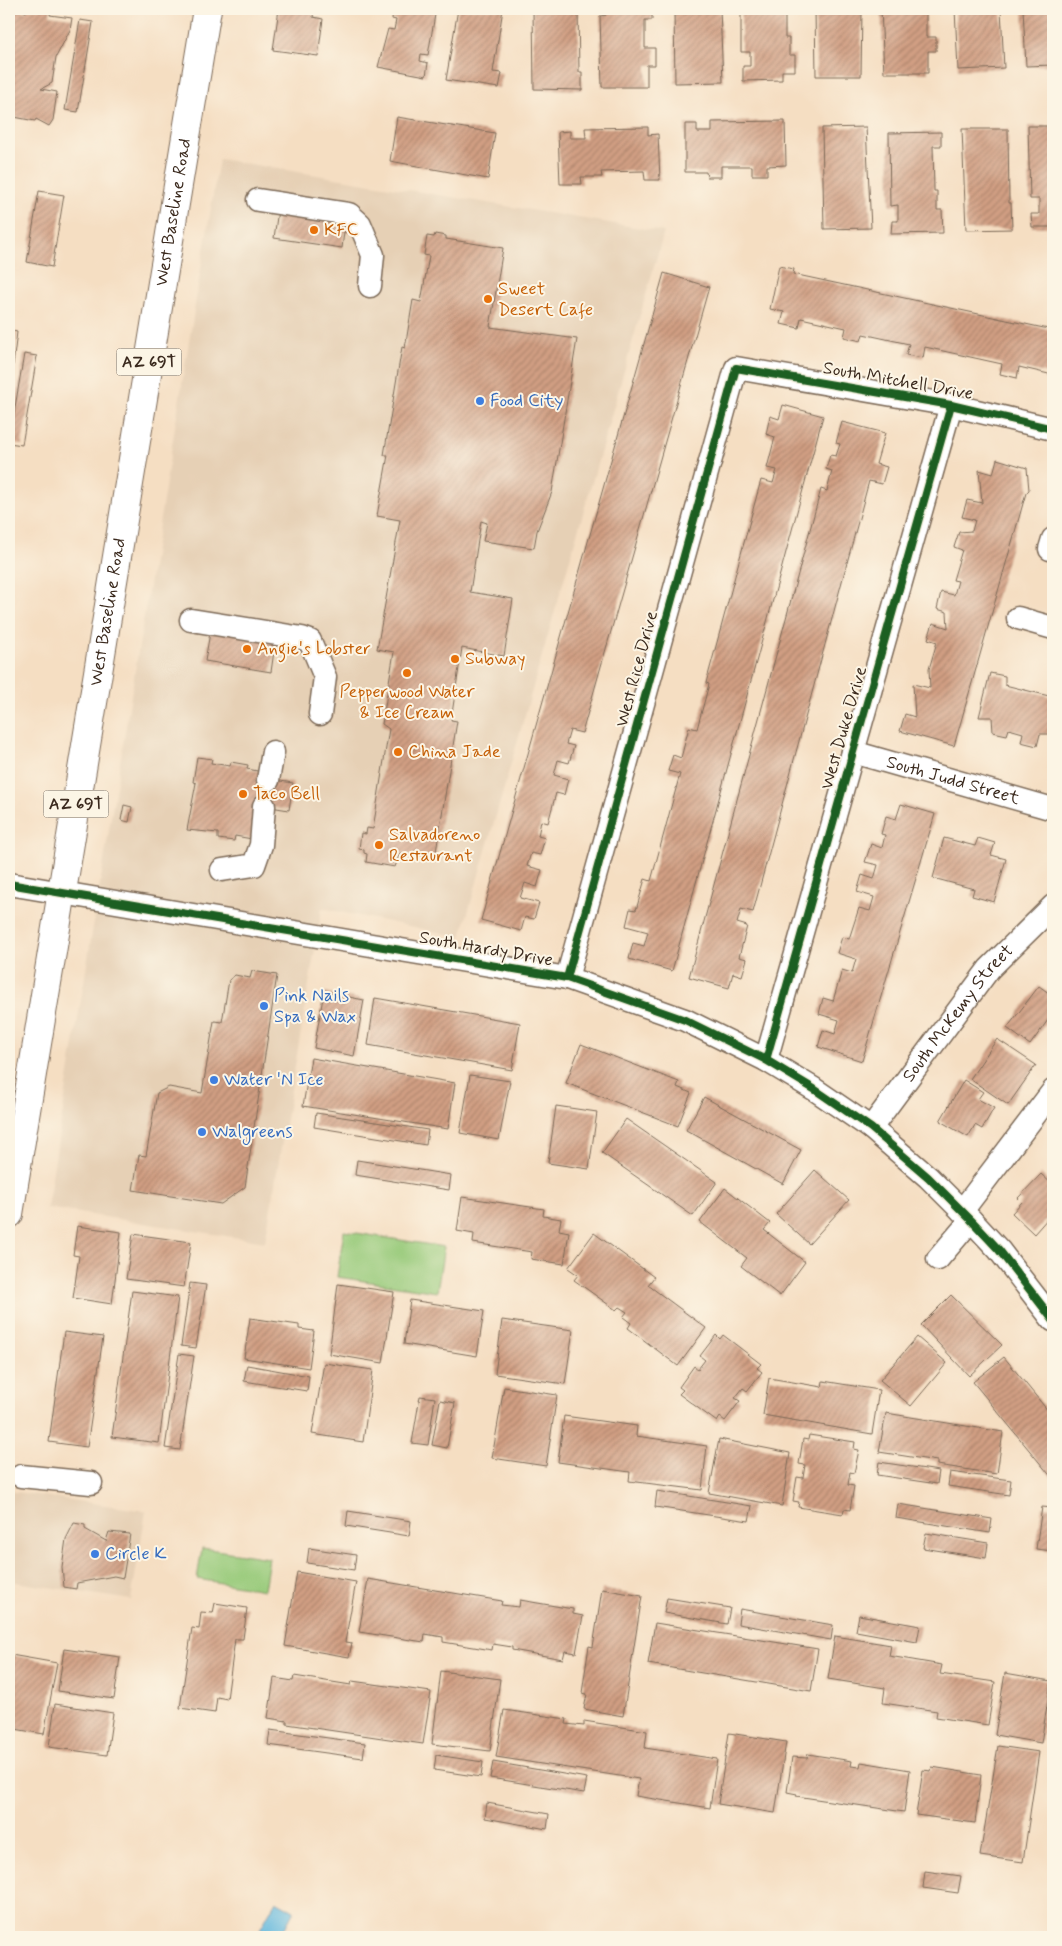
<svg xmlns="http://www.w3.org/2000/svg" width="1062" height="1946" viewBox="0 0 1062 1946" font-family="Mynerve,sans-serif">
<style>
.built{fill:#e6d0b5}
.pitch{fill:#98ca7a;stroke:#6a7a4c}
.water{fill:#62b8de;stroke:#4e717e}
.building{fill:url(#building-hatch)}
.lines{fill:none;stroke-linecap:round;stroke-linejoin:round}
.minor-casing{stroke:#7c6957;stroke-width:25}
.major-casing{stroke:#7c6957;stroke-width:30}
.minor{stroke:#fff;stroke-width:22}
.major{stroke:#fff;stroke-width:28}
.cycleway-casing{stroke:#fcf5e5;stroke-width:11}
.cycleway{stroke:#1b5e20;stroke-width:8}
.food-dot{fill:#e8710a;stroke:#fcf5e5;stroke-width:2}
.shop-dot{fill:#3f7fe0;stroke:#fcf5e5;stroke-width:2}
.labels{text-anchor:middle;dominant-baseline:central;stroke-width:4;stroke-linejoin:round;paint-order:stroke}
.shield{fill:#fcf5e5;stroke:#75675a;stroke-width:1}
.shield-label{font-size:16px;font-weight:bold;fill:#3b2a1e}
.street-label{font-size:18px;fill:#3b2a1e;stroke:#fcf5e5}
.food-label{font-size:18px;fill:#c56008;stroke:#fcf5e5;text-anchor:start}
.shop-label{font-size:18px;fill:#366cbe;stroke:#fcf5e5;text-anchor:start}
</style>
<defs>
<pattern id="building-hatch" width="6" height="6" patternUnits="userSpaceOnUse" patternTransform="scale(1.25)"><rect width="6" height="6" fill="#d19f83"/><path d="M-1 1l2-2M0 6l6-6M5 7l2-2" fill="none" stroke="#ab826b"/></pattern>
</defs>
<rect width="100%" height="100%" fill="#fcf5e5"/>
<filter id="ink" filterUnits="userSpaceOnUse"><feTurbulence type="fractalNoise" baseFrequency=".02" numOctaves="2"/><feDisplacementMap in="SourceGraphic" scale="10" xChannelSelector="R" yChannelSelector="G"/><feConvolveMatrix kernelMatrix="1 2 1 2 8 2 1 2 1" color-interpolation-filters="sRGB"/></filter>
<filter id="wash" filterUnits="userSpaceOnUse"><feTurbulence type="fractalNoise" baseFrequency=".0096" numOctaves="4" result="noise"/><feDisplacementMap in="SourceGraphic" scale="20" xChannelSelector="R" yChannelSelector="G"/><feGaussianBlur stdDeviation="1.12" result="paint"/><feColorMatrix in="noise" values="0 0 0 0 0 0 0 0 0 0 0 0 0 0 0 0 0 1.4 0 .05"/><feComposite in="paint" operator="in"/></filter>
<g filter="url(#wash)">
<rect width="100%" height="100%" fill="#f5dec2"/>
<g class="built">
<polygon points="219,159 664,232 461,937 322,908 265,1242 47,1208"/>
<polygon points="9,1491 146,1511 131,1600 9,1581"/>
</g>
<g class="pitch">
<polygon points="344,1231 444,1247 437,1292 337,1277"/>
<polygon points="202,1548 269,1558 264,1590 197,1579"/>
</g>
<polygon class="water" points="276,1901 294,1911 280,1937 270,1937 259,1931"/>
<g id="blocks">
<g class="building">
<polygon points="12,9 19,9 26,12 27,9 51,9 50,15 72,18 70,30 56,57 52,83 41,89 57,92 53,120 49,126 36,119 35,121 9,116 9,26"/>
<polygon points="279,9 314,9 313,17 323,19 318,56 273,50"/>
<polygon points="393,9 436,9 428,55 421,54 420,61 428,63 426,76 378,67 388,29 394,30 396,20 392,19"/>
<polygon points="458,9 503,9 493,72 502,73 499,88 446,80"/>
<polygon points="533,9 578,9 579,72 582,72 582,90 534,89"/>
<polygon points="606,9 652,9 652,20 645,20 645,48 655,48 655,65 647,65 647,87 602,87 600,16 606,15"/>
<polygon points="674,9 720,9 723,82 675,83"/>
<polygon points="741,9 785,9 785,38 789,38 789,55 795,55 795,71 782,71 782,80 743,81 743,66 750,66 750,52 741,52"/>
<polygon points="815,9 862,9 861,76 816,76"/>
<polygon points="881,9 926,9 926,37 936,37 936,51 928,51 928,73 884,73"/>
<polygon points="955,9 1001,9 1004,68 958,70"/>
<polygon points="1023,9 1053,9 1053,65 1026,66"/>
<polygon points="80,20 93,22 78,112 65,110"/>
<polygon points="397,117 495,133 488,179 390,161"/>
<polygon points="785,121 786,165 767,166 767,175 752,175 752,166 721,166 721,177 707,177 706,172 685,172 685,124 697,124 697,132 712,132 712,122"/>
<polygon points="1028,126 1053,126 1053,227 1032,227 1031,214 1039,214 1039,199 1030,199"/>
<polygon points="648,127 648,135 658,134 660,180 645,180 644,171 601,172 602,177 581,177 582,184 560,184 558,132 570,131 570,138 586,138 585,128"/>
<polygon points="866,127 871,228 824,229 822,128"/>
<polygon points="962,129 1008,129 1009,203 1011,203 1012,229 966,230"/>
<polygon points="941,132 941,146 933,146 934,191 937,191 937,210 942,210 943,233 891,234 892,221 898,221 898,205 890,206 889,133"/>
<polygon points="39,191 64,195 52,267 27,262"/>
<polygon points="278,210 346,221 345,227 352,228 351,233 344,232 342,248 274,238"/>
<polygon points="435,234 446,236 446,239 503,248 490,327 577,339 552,492 537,531 534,548 483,541 487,523 481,521 470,592 513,599 504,656 462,648 451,720 457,721 435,858 400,853 395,867 366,862 367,854 364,853 364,850 359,849 361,833 366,834 367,828 373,829 389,729 382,724 394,652 377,649 400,520 377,516 388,455 384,455 402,347 405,348 413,300 421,302 429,256 424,255 427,236 434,237"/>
<polygon points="779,266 794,269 793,274 1053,330 1053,375 1019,367 1017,378 1000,374 1002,364 925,347 923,358 906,355 909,344 863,334 861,341 844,337 846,328 801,318 799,328 781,324 784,312 770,309"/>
<polygon points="664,273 709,287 582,733 570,730 566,744 574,746 569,763 558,760 554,775 568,779 564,795 556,793 548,823 541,821 538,836 545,838 540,855 531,853 527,866 542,870 537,887 525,883 520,898 539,903 534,919 525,917 521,931 481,920"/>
<polygon points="9,330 17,332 13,365 9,364"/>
<polygon points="24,354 37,356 22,445 9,443"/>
<polygon points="783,405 823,416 672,971 629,959 633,943 644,946 648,932 626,926 630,909 636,910 645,879 651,881 680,774 668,771 673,755 681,758 689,727 697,729 709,684 706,683 761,480 773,483 777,470 767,468 775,437 766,434 770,416 779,419"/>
<polygon points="842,422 885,433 876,464 887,467 882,484 869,481 753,912 741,909 737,923 747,926 739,957 747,959 742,976 733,973 729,988 689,977 821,489 827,491 832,471 826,469 830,455 836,456 840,444 836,443"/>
<polygon points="997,459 1027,468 1029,490 1026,493 954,746 900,731 905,714 915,717 913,684 930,688 929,669 937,642 928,639 933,623 948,628 947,612 937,609 941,592 954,595 958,581 953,580 962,550 954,547 959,532 972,531 975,520 962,517 967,500 982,503 979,470 993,474"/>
<polygon points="211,627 288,645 287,653 274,651 271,672 205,661"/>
<polygon points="990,673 1005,676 1005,685 1053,697 1053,734 1040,734 1037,746 1021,742 1023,733 1009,729 1007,735 993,732 992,717 979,717"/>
<polygon points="197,757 212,759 211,763 230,766 231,762 248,765 247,769 263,772 262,778 293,783 289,810 258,805 252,839 235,836 234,841 218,839 218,833 187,830 196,783 193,782"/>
<polygon points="901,804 935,814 862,1061 818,1047 823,1030 835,1034 839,1020 819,1014 823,998 833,1001 842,970 852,973 856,959 837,953 842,937 849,939 859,908 870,911 874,897 857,892 862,875 874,879 878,865 865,862 871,844 882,848 885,835 881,834 886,816 896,819"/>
<polygon points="124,805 132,807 129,822 121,820"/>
<polygon points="944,838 975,846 978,838 995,843 991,855 1006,859 994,902 972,896 974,889 933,878"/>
<polygon points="252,971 277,975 245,1187 221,1204 133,1190 139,1155 146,1156 157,1093 169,1087 202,1093 214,1021 222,1022 229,980 235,975 250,978"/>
<polygon points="1039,986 1053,996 1053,1013 1030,1045 1007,1028"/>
<polygon points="324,992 364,1000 354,1056 314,1048"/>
<polygon points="375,998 520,1023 512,1070 368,1045"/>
<polygon points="997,1039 1036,1065 1008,1105 970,1079"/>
<polygon points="581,1044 679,1082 677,1087 691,1093 678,1126 566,1083"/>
<polygon points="311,1058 455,1083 448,1129 303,1106"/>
<polygon points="470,1075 510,1081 499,1140 460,1133"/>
<polygon points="964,1080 983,1092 978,1099 994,1108 982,1129 975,1125 968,1137 940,1121"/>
<polygon points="704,1097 801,1150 783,1184 686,1130"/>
<polygon points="556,1106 597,1112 589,1169 548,1163"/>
<polygon points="316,1113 428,1130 426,1145 314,1127"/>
<polygon points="626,1119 717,1182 693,1216 602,1153"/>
<polygon points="357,1160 451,1175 449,1190 355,1175"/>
<polygon points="815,1170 849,1200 809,1244 776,1214"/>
<polygon points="1041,1174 1053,1185 1053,1220 1049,1217 1034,1234 1012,1213 1022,1202 1018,1198"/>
<polygon points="725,1188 770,1223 764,1230 805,1262 780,1296 741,1266 747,1258 700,1222"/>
<polygon points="462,1197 544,1209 543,1216 561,1219 559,1230 569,1232 564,1264 531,1259 532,1252 473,1243 474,1234 457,1231"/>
<polygon points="77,1226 121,1232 112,1304 73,1298 79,1256 73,1255"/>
<polygon points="594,1233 654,1277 648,1285 706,1328 678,1366 628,1328 631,1323 623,1317 627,1312 619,1307 616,1310 574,1280 578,1275 568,1268"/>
<polygon points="133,1234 191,1242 184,1287 126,1279"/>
<polygon points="190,1283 206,1285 196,1348 181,1346"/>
<polygon points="338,1284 394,1292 383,1363 329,1354"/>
<polygon points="132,1291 178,1297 159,1443 112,1437"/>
<polygon points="951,1295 1002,1345 969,1376 921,1325"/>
<polygon points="410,1300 484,1311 477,1356 404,1344"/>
<polygon points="250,1318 299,1325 299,1329 314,1331 309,1368 244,1358"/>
<polygon points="502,1320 573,1330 565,1384 495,1374"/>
<polygon points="64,1332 103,1337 87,1447 49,1442"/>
<polygon points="716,1335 720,1339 723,1335 761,1364 757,1368 762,1372 747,1391 743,1388 735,1398 740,1401 725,1421 720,1417 717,1422 679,1394 683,1390 679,1387 694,1366 698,1369 705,1360 700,1356"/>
<polygon points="917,1337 947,1363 911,1406 880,1380"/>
<polygon points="179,1354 194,1356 180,1450 165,1448"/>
<polygon points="1004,1357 1053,1417 1053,1479 973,1382"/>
<polygon points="324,1363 373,1370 363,1442 312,1434"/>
<polygon points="247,1365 309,1376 307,1391 244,1381"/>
<polygon points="769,1378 822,1387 823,1381 879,1390 872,1434 763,1415"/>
<polygon points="504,1387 557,1395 546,1466 492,1458"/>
<polygon points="420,1396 435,1398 428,1445 412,1443"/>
<polygon points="440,1400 455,1403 447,1448 432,1445"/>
<polygon points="886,1413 1003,1432 997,1474 937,1465 937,1461 879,1452"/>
<polygon points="564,1416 637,1426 636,1436 707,1446 702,1490 629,1481 630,1472 558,1462"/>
<polygon points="809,1435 855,1442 854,1449 859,1450 854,1473 850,1472 848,1485 854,1486 850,1510 844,1509 843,1514 798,1507 799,1502 793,1501 797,1477 803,1478 805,1465 799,1464 803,1439 808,1440"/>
<polygon points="719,1439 790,1453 782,1506 709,1493"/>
<polygon points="879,1462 939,1471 937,1484 877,1475"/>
<polygon points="950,1472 1011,1480 1009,1495 948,1486"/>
<polygon points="657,1491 752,1506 749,1521 655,1507"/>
<polygon points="898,1504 992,1519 990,1533 896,1518"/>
<polygon points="1042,1507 1053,1508 1053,1551 1036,1549"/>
<polygon points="348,1511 411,1521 409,1536 346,1526"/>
<polygon points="74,1523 85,1525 85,1529 106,1541 109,1532 130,1534 123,1578 114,1576 77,1583 76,1589 64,1587 62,1567 66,1539"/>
<polygon points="926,1533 988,1543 986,1558 923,1548"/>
<polygon points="309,1548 356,1555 354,1570 307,1563"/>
<polygon points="297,1572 356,1582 345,1642 352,1643 349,1657 285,1646"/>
<polygon points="368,1579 502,1601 501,1605 519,1607 520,1600 573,1609 573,1614 583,1616 576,1653 565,1651 563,1659 512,1650 512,1647 493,1644 492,1650 443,1642 443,1637 425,1634 424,1642 359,1632"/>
<polygon points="602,1589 642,1596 623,1716 584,1709 587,1694 582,1693 589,1646 593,1647"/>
<polygon points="667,1598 730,1608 727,1624 664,1613"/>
<polygon points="215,1603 247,1608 243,1639 235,1639 227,1699 217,1697 215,1713 180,1708 192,1628 199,1629 201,1612 213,1613"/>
<polygon points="740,1609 833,1625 831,1640 738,1624"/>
<polygon points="859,1615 920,1626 917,1642 856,1631"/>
<polygon points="655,1623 818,1649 811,1691 648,1664"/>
<polygon points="835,1636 891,1645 889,1656 942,1665 940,1674 995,1682 988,1725 936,1717 937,1711 883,1703 885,1688 828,1679"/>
<polygon points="64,1649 120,1657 114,1699 58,1691"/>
<polygon points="11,1655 57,1663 44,1734 9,1728 9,1668"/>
<polygon points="441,1671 500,1679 490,1751 432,1744"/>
<polygon points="1005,1673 1051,1681 1041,1743 995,1735"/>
<polygon points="294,1676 351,1685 352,1681 431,1692 423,1744 287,1724 287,1721 268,1718 274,1678 293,1681"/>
<polygon points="55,1704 113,1713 107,1755 49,1747"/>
<polygon points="504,1710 567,1719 566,1724 584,1726 584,1721 647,1731 645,1748 717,1759 710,1808 636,1796 639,1779 496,1757"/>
<polygon points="270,1730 365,1743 363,1758 268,1745"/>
<polygon points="729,1733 786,1742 775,1813 718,1804"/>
<polygon points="998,1746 1039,1752 1023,1862 980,1856"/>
<polygon points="808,1754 852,1761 851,1766 860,1767 861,1762 910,1770 904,1812 796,1796 797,1794 787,1792 792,1757 807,1758"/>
<polygon points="436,1755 483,1762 481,1777 434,1770"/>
<polygon points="493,1762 587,1778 584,1793 490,1778"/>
<polygon points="932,1767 981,1775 975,1823 916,1815 923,1770 931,1771"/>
<polygon points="487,1803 549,1814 547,1829 485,1818"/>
<polygon points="925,1871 961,1876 958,1893 923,1888"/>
</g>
</g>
</g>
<g filter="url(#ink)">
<use href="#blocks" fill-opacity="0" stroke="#7c6957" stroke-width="1"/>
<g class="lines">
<defs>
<g id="minor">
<polyline points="258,200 349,214 360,224 373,255 370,286"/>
<polyline points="1050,549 1053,539"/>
<polyline points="1018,618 1053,628"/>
<polyline points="191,620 302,638 310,641 325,677 320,714"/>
<path id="s1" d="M 853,752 L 1053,809"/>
<polyline points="268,780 273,752"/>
<polyline points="222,870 254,865 261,845 264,806"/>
<polyline points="9,884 567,978 685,1020 766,1060 814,1089 871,1128 928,1177 971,1220 999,1250 1053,1320"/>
<polyline points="567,978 736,368 951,405 1053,429"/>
<polyline points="766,1060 951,405"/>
<path id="s2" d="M 871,1128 L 989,969 L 1053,906"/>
<polyline points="962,1211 1053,1091"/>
<polyline points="938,1259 971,1220"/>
<polyline points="21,1476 91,1483"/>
</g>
<g id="major">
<path id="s3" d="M 9,1214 L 207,9"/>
</g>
</defs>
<use href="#minor" class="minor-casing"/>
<use href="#major" class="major-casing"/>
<use href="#minor" class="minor"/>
<use href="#major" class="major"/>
<defs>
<g id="cycleway">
<polyline points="9,884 567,978 685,1020 766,1060 814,1089 871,1128 928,1177 971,1220 999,1250 1053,1320"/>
<polyline points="567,978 736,368 951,405 1053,429"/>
<polyline points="766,1060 951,405"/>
</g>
</defs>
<use href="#cycleway" class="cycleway-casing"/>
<use href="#cycleway" class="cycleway"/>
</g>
</g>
<g class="food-dot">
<circle cx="314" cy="230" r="5"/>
<circle cx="488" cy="299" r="5"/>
<circle cx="247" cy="649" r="5"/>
<circle cx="455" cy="659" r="5"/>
<circle cx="407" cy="673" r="5"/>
<circle cx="398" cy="752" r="5"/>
<circle cx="243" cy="794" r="5"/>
<circle cx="379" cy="845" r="5"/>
</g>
<g class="shop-dot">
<circle cx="480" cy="401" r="5"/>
<circle cx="264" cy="1006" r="5"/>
<circle cx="214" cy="1080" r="5"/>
<circle cx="202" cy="1132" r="5"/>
<circle cx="95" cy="1554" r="5"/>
</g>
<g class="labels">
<g class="shield">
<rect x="116.5" y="348.5" width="65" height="27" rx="4"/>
<rect x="43.5" y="790.5" width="65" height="27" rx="4"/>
</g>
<g class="shield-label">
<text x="149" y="362">AZ 69T</text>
<text x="76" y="804">AZ 69T</text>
</g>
<g class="street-label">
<text stroke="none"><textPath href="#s3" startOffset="1015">West Baseline Road</textPath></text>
<text transform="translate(898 381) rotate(10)">South Mitchell Drive</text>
<text stroke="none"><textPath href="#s3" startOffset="610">West Baseline Road</textPath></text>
<text transform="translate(637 669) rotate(-75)">West Rice Drive</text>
<text transform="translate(844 728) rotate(-74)">West Duke Drive</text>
<text stroke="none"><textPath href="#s1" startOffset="104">South Judd Street</textPath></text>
<text transform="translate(486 949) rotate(10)">South Hardy Drive</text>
<text stroke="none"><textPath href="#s2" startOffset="144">South McKemy Street</textPath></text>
</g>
<g class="food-label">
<text x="324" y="230">KFC</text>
<text x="498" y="289">Sweet<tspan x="498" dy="21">Desert Cafe</tspan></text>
<text x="257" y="649">Angie's Lobster</text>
<text x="465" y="659">Subway</text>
<text x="407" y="692" text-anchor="middle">Pepperwood Water<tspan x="407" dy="21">&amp; Ice Cream</tspan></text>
<text x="408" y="752">China Jade</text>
<text x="253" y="794">Taco Bell</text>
<text x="389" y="835">Salvadoreno<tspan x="389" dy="21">Restaurant</tspan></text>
</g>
<g class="shop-label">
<text x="490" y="401">Food City</text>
<text x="274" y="996">Pink Nails<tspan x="274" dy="21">Spa &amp; Wax</tspan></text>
<text x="224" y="1080">Water 'N Ice</text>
<text x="212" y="1132">Walgreens</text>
<text x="105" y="1554">Circle K</text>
</g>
</g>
<rect width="1062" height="1946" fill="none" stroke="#fcf5e5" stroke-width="30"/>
</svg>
